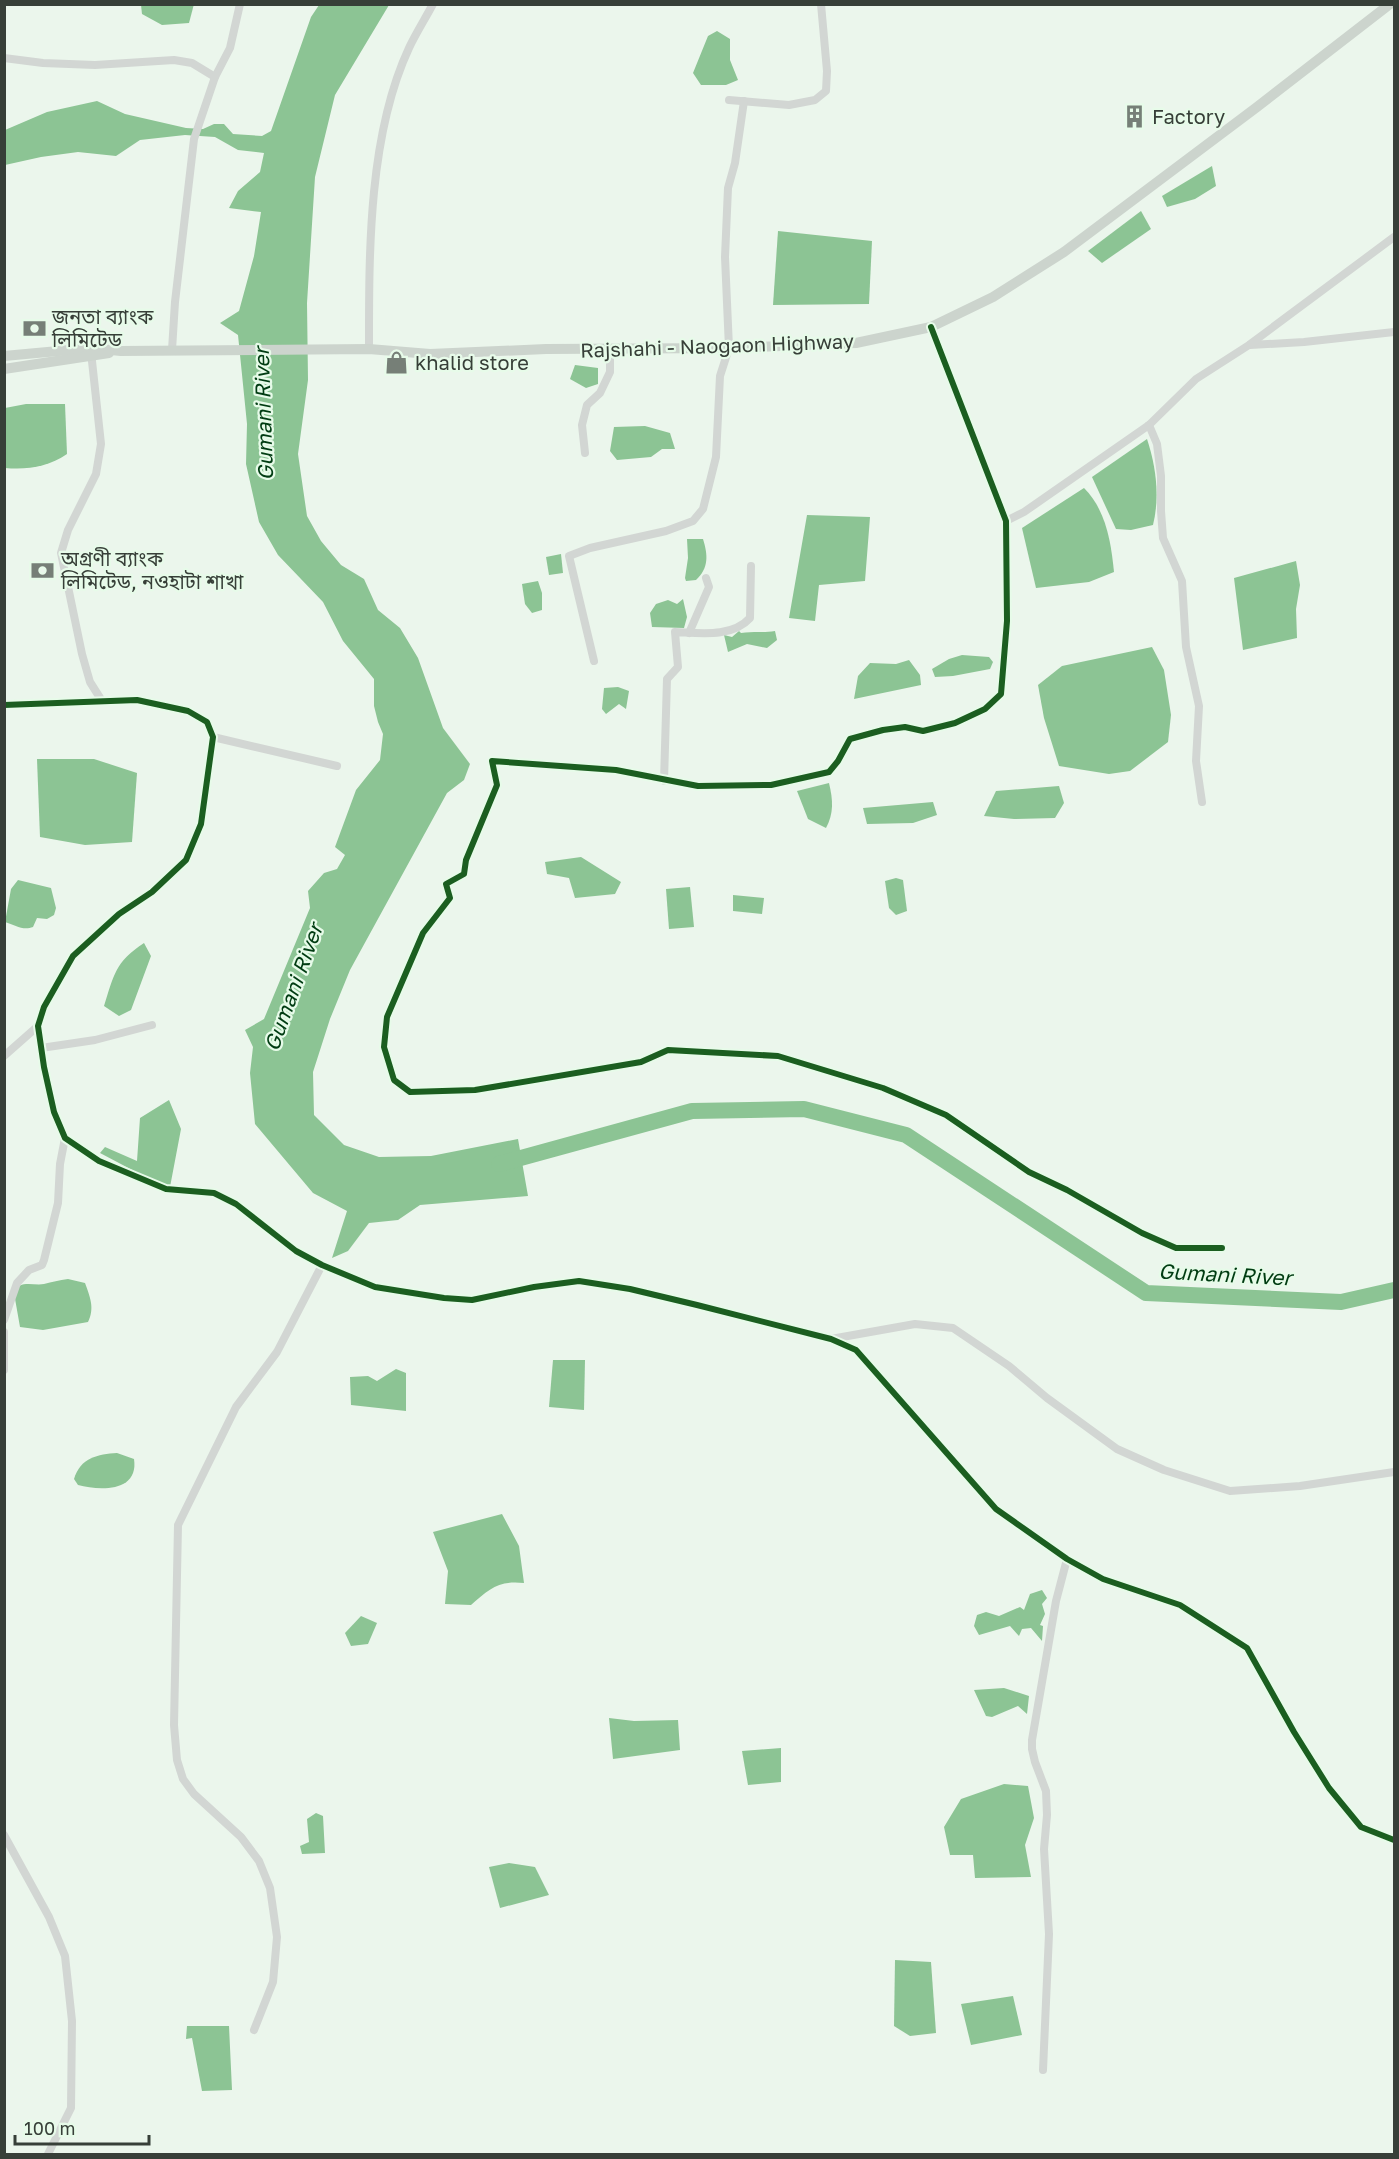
<svg xmlns="http://www.w3.org/2000/svg" width="1399" height="2159" viewBox="0 0 1399 2159" font-family="'Golos Text','Noto Sans Bengali',sans-serif">
<style>
.water{fill:#8cc494}
.lines{fill:none;stroke-linecap:round;stroke-linejoin:round}
.river{stroke:#8cc494;stroke-width:16}
.minor{stroke:#d2d6d3;stroke-width:8}
.major{stroke:#ccd4cd;stroke-width:10}
.cycleway-casing{stroke:#e7fbe9;stroke-width:10}
.cycleway{stroke:#1b5e20;stroke-width:6}
.labels{text-anchor:middle;dominant-baseline:central;stroke-width:4.5;stroke-linejoin:round;paint-order:stroke}
.poi-label{font-size:20px;fill:#373f38;stroke:#e7fbe9;text-anchor:start}
.street-label{font-size:20px;fill:#373f38;stroke:#e7fbe9}
.water-label{font-size:21px;font-style:italic;fill:#003c12;stroke:#e7fbe9}
</style>
<rect width="100%" height="100%" fill="#ebf6ec"/>
<g class="water">
<polygon points="194,4 189,23 162,25 142,14 141,5"/>
<polygon points="319,5 389,5 335,95 315,177 307,303 308,380 298,454 307,516 321,541 341,565 364,579 378,610 400,628 418,658 443,728 470,764 464,780 447,793 350,970 330,1019 313,1072 314,1115 344,1145 379,1157 431,1156 518,1139 528,1196 420,1205 398,1220 369,1223 348,1251 332,1258 347,1211 313,1193 255,1124 250,1073 253,1047 245,1030 264,1019 310,908 308,891 324,873 337,869 345,855 335,847 356,790 380,760 383,734 378,722 374,706 374,679 343,641 323,602 278,555 259,522 246,464 247,424 238,335 220,323 239,311 254,256 261,212 229,208 238,191 260,172 264,153 238,150 215,137 185,135 140,140 116,156 78,152 41,157 5,165 5,130 47,112 97,101 125,114 186,128 203,129 214,124 224,124 233,134 262,136 271,131 311,17"/>
<polygon points="717,31 730,39 730,60 738,80 726,85 701,85 693,73 708,36"/>
<polygon points="1212,166 1216,186 1195,199 1167,207 1162,196"/>
<polygon points="1141,211 1151,229 1102,263 1088,251"/>
<polygon points="778,231 872,241 869,304 773,305"/>
<polygon points="575,365 598,368 598,384 586,388 570,379"/>
<path d="M 26,404 L 65,404 L 67,454 C 48,467 27,470 5,468 L 5,408 Z"/>
<polygon points="645,426 670,433 675,449 662,449 651,457 617,460 610,451 614,427"/>
<path d="M 1147,439 C 1156,466 1160,497 1153,525 L 1131,530 L 1116,529 L 1092,477 Z"/>
<path d="M 1084,488 C 1106,510 1111,542 1114,572 L 1089,582 L 1036,588 L 1022,528 Z"/>
<polygon points="807,515 870,517 865,581 819,585 815,621 789,618"/>
<path d="M 687,539 L 703,539 C 708,555 709,568 696,580 L 686,581 L 685,578 L 688,558 Z"/>
<polygon points="561,554 563,573 549,575 546,557"/>
<polygon points="1296,561 1300,585 1296,609 1297,638 1243,650 1234,578"/>
<polygon points="538,581 542,593 542,610 532,613 525,604 522,584"/>
<polygon points="683,599 687,617 684,628 652,627 650,613 656,604 668,600 677,604"/>
<path d="M 739,631 L 741,633 C 753,631 764,633 775,631 L 777,640 L 767,648 L 747,644 L 728,652 L 724,635 L 732,637 Z"/>
<polygon points="1152,647 1164,670 1171,715 1168,742 1130,771 1109,774 1059,766 1044,718 1038,685 1062,666"/>
<polygon points="962,655 989,657 993,662 990,669 953,676 935,677 932,669 949,659"/>
<polygon points="909,660 920,675 921,685 854,699 858,676 870,663 896,664"/>
<polygon points="618,687 629,691 626,709 619,704 606,714 602,709 604,688"/>
<polygon points="37,759 94,759 137,773 132,842 85,845 40,837"/>
<path d="M 829,783 C 833,800 834,813 826,828 L 808,819 L 797,791 Z"/>
<polygon points="1059,786 1064,803 1055,818 1014,819 984,816 996,791"/>
<polygon points="933,802 937,815 913,823 867,824 863,808"/>
<polygon points="581,857 621,882 615,894 575,898 569,878 547,874 545,862"/>
<polygon points="896,878 903,880 907,911 896,915 889,908 885,881"/>
<path d="M 18,880 L 51,888 L 56,908 L 54,915 L 47,919 L 37,918 L 33,927 C 23,931 15,925 5,922 L 11,889 Z"/>
<polygon points="690,887 694,927 669,929 666,889"/>
<polygon points="733,895 764,898 762,914 733,911"/>
<path d="M 144,943 L 151,956 L 131,1010 L 119,1016 L 104,1006 C 114,975 115,962 144,943 Z"/>
<polygon points="169,1100 181,1129 170,1187 155,1182 100,1153 105,1147 137,1161 140,1118"/>
<path d="M 68,1279 L 85,1283 C 90,1297 95,1308 88,1322 L 43,1330 L 20,1327 L 14,1293 C 19,1279 33,1286 44,1284 C 52,1282 59,1280 68,1279 Z"/>
<polygon points="553,1360 585,1360 584,1410 549,1407"/>
<polygon points="396,1369 406,1373 406,1411 351,1405 350,1377 368,1376 377,1381"/>
<path d="M 117,1453 L 134,1459 C 139,1492 100,1491 78,1485 L 74,1479 C 80,1458 98,1454 117,1453 Z"/>
<path d="M 502,1514 L 519,1546 L 524,1583 C 499,1580 489,1589 471,1605 L 445,1604 L 448,1571 L 433,1532 Z"/>
<polygon points="1042,1590 1047,1598 1042,1604 1045,1614 1040,1625 1043,1626 1042,1641 1031,1628 1022,1629 1019,1636 1010,1626 979,1635 974,1626 977,1615 986,1612 999,1616 1020,1607 1024,1610 1030,1594"/>
<polygon points="361,1616 377,1623 368,1644 351,1646 345,1633"/>
<polygon points="1004,1688 1029,1696 1027,1714 1018,1706 992,1717 986,1716 974,1690"/>
<polygon points="609,1718 634,1721 678,1720 680,1750 613,1759"/>
<polygon points="781,1748 781,1782 748,1785 742,1751"/>
<polygon points="1004,1784 1028,1786 1034,1818 1025,1845 1031,1877 975,1878 973,1855 950,1855 944,1827 961,1799"/>
<polygon points="316,1813 323,1816 325,1853 302,1854 300,1846 309,1842 307,1819"/>
<polygon points="509,1863 535,1867 549,1895 500,1908 489,1867"/>
<polygon points="895,1960 931,1962 936,2033 910,2036 894,2026"/>
<polygon points="1013,1996 1022,2035 971,2045 961,2004"/>
<polygon points="187,2026 229,2026 232,2090 202,2091 192,2038 186,2039"/>
</g>
<g class="lines">
<polyline class="river" points="499,1164 692,1111 804,1109 906,1135 1146,1293 1341,1302 1394,1290"/>
<g class="minor">
<polyline points="4,58 43,63 95,65 174,60 192,63 215,77"/>
<polyline points="729,100 789,105 815,100 826,91 827,71 821,4"/>
<polyline points="931,327 1006,521 1007,621 1001,694 985,709 955,723 923,731 905,727 883,730 850,739 838,761 829,772 771,785 698,786 616,770 492,761 497,785 466,860 464,874 446,884 450,898 423,933 387,1017 384,1047 394,1080 410,1092 475,1090 641,1062 668,1050 778,1056 883,1088 946,1115 1029,1172 1067,1190 1142,1233 1176,1248 1222,1248"/>
<polyline points="1250,345 1304,342 1394,332"/>
<path d="M 369,349 C 369,254 368,136 409,48 C 416,33 425,19 433,4"/>
<polyline points="172,350 175,302 194,139 215,77 230,48 240,4"/>
<polyline points="91,352 101,444 96,474 68,530 61,553 82,654 90,682 102,701"/>
<polyline points="1149,425 1157,444 1161,476 1161,511 1163,538 1182,581 1186,647 1199,706 1196,761 1202,802"/>
<polyline points="585,453 582,425 587,405 600,393 610,372 610,349"/>
<polyline points="1006,521 1024,512 1149,425 1196,379 1249,345 1394,237"/>
<polyline points="689,633 709,587 706,578"/>
<polyline points="594,661 569,556 590,548 666,531 693,521 703,509 716,457 720,376 729,348 725,257 728,188 735,163 744,101"/>
<polyline points="4,705 137,700 188,711 207,722 213,737 201,824 186,860 152,892 119,914 73,956 44,1007 38,1026 44,1067 54,1112 65,1138 99,1161 166,1189 214,1193 236,1204 296,1251 322,1265 375,1287 444,1298 472,1300 534,1287 579,1281 630,1289 697,1305 831,1339 856,1350 996,1509 1067,1559 1103,1579 1180,1605 1247,1648 1294,1732 1329,1788 1361,1827 1394,1840"/>
<polyline points="213,737 337,766"/>
<path d="M 664,781 L 667,679 L 678,667 L 675,632 C 700,633 732,638 750,618 L 751,566"/>
<polyline points="41,1048 95,1040 152,1025"/>
<polyline points="4,1056 38,1026"/>
<polyline points="4,1320 17,1283 29,1270 42,1265 44,1260 58,1203 60,1164 65,1138"/>
<polyline points="4,1332 4,1370"/>
<polyline points="831,1339 915,1324 953,1328 1009,1366 1047,1398 1117,1449 1164,1470 1230,1491 1300,1486 1394,1472"/>
<polyline points="4,1835 49,1917 65,1956 72,2021 71,2108 48,2154"/>
<polyline points="254,2030 273,1982 277,1937 270,1888 259,1861 241,1837 194,1794 183,1779 177,1760 174,1725 178,1525 236,1407 277,1352 322,1265"/>
<polyline points="1043,2070 1049,1934 1044,1849 1047,1815 1046,1791 1035,1762 1032,1749 1032,1740 1056,1601 1067,1559"/>
</g>
<g class="major">
<polyline points="4,356 91,348 121,351 369,349 430,354 546,349 729,348 856,343 931,327 993,297 1064,252 1257,107 1390,4"/>
<polyline points="4,369 109,353"/>
</g>
<defs>
<g id="cycleway">
<polyline points="931,327 1006,521 1007,621 1001,694 985,709 955,723 923,731 905,727 883,730 850,739 838,761 829,772 771,785 698,786 616,770 492,761 497,785 466,860 464,874 446,884 450,898 423,933 387,1017 384,1047 394,1080 410,1092 475,1090 641,1062 668,1050 778,1056 883,1088 946,1115 1029,1172 1067,1190 1142,1233 1176,1248 1222,1248"/>
<polyline points="4,705 137,700 188,711 207,722 213,737 201,824 186,860 152,892 119,914 73,956 44,1007 38,1026 44,1067 54,1112 65,1138 99,1161 166,1189 214,1193 236,1204 296,1251 322,1265 375,1287 444,1298 472,1300 534,1287 579,1281 630,1289 697,1305 831,1339 856,1350 996,1509 1067,1559 1103,1579 1180,1605 1247,1648 1294,1732 1329,1788 1361,1827 1394,1840"/>
</g>
</defs>
<use href="#cycleway" class="cycleway-casing"/>
<use href="#cycleway" class="cycleway"/>
</g>
<defs>
<symbol id="building-bare" viewBox="-9 -9 18 18"><path d="M-4-6H4V6H1V3H-1V6H-4ZM-2.5-4.3h1.7v1.8h-1.7ZM.8-4.3h1.7v1.8H.8ZM-2.5-1h1.7V.8h-1.7ZM.8-1h1.7V.8H.8Z" fill="#767f77" stroke="#e7fbe9" stroke-width="2.5" paint-order="stroke"/></symbol>
<symbol id="bank-bare" viewBox="-9 -9 18 18"><path d="M-6-4H6V4H-6ZM0-2.3a2.3 2.3 0 1 0 0 4.6a2.3 2.3 0 1 0 0-4.6Z" fill="#767f77" stroke="#e7fbe9" stroke-width="2.5" paint-order="stroke"/></symbol>
<symbol id="shop-bare" viewBox="-9 -9 18 18"><path d="M-5-2.5h2.3a2.7 3.5 0 0 1 5.4 0H5L5.5 6h-11ZM-1.5-2.5h3a1.5 2.3 0 0 0-3 0Z" fill="#767f77" stroke="#e7fbe9" stroke-width="2.5" paint-order="stroke"/></symbol>
</defs>
<g fill-rule="evenodd">
<use href="#building-bare" x="1118" y="100" width="33" height="33"/>
<use href="#bank-bare" x="18" y="312" width="33" height="33"/>
<use href="#shop-bare" x="380" y="346" width="33" height="33"/>
<use href="#bank-bare" x="26" y="554" width="33" height="33"/>
</g>
<g class="labels">
<g class="poi-label">
<text x="1152" y="116">Factory</text>
<text x="52" y="316">জনতা ব্যাংক<tspan x="52" dy="23">লিমিটেড</tspan></text>
<text x="415" y="362">khalid store</text>
<text x="61" y="558">অগ্রণী ব্যাংক<tspan x="61" dy="23">লিমিটেড, নওহাটা শাখা</tspan></text>
</g>
<g class="street-label">
<text transform="translate(717 345) rotate(-2)">Rajshahi - Naogaon Highway</text>
</g>
<g class="water-label">
<text transform="translate(263 414) rotate(-92)">Gumani River</text>
<text transform="translate(293 987) rotate(-70)">Gumani River</text>
<text transform="translate(1225 1274) rotate(3)">Gumani River</text>
</g>
</g>
<rect width="1399" height="2159" fill="none" stroke="#373f38" stroke-width="12"/>
<path d="M15 2135v9h134v-9" fill="none" stroke="#373f38" stroke-width="3"/>
<text x="24" y="2135" font-size="18" fill="#373f38" stroke="#e7fbe9" stroke-width="4.5" paint-order="stroke">100 m</text>
</svg>
